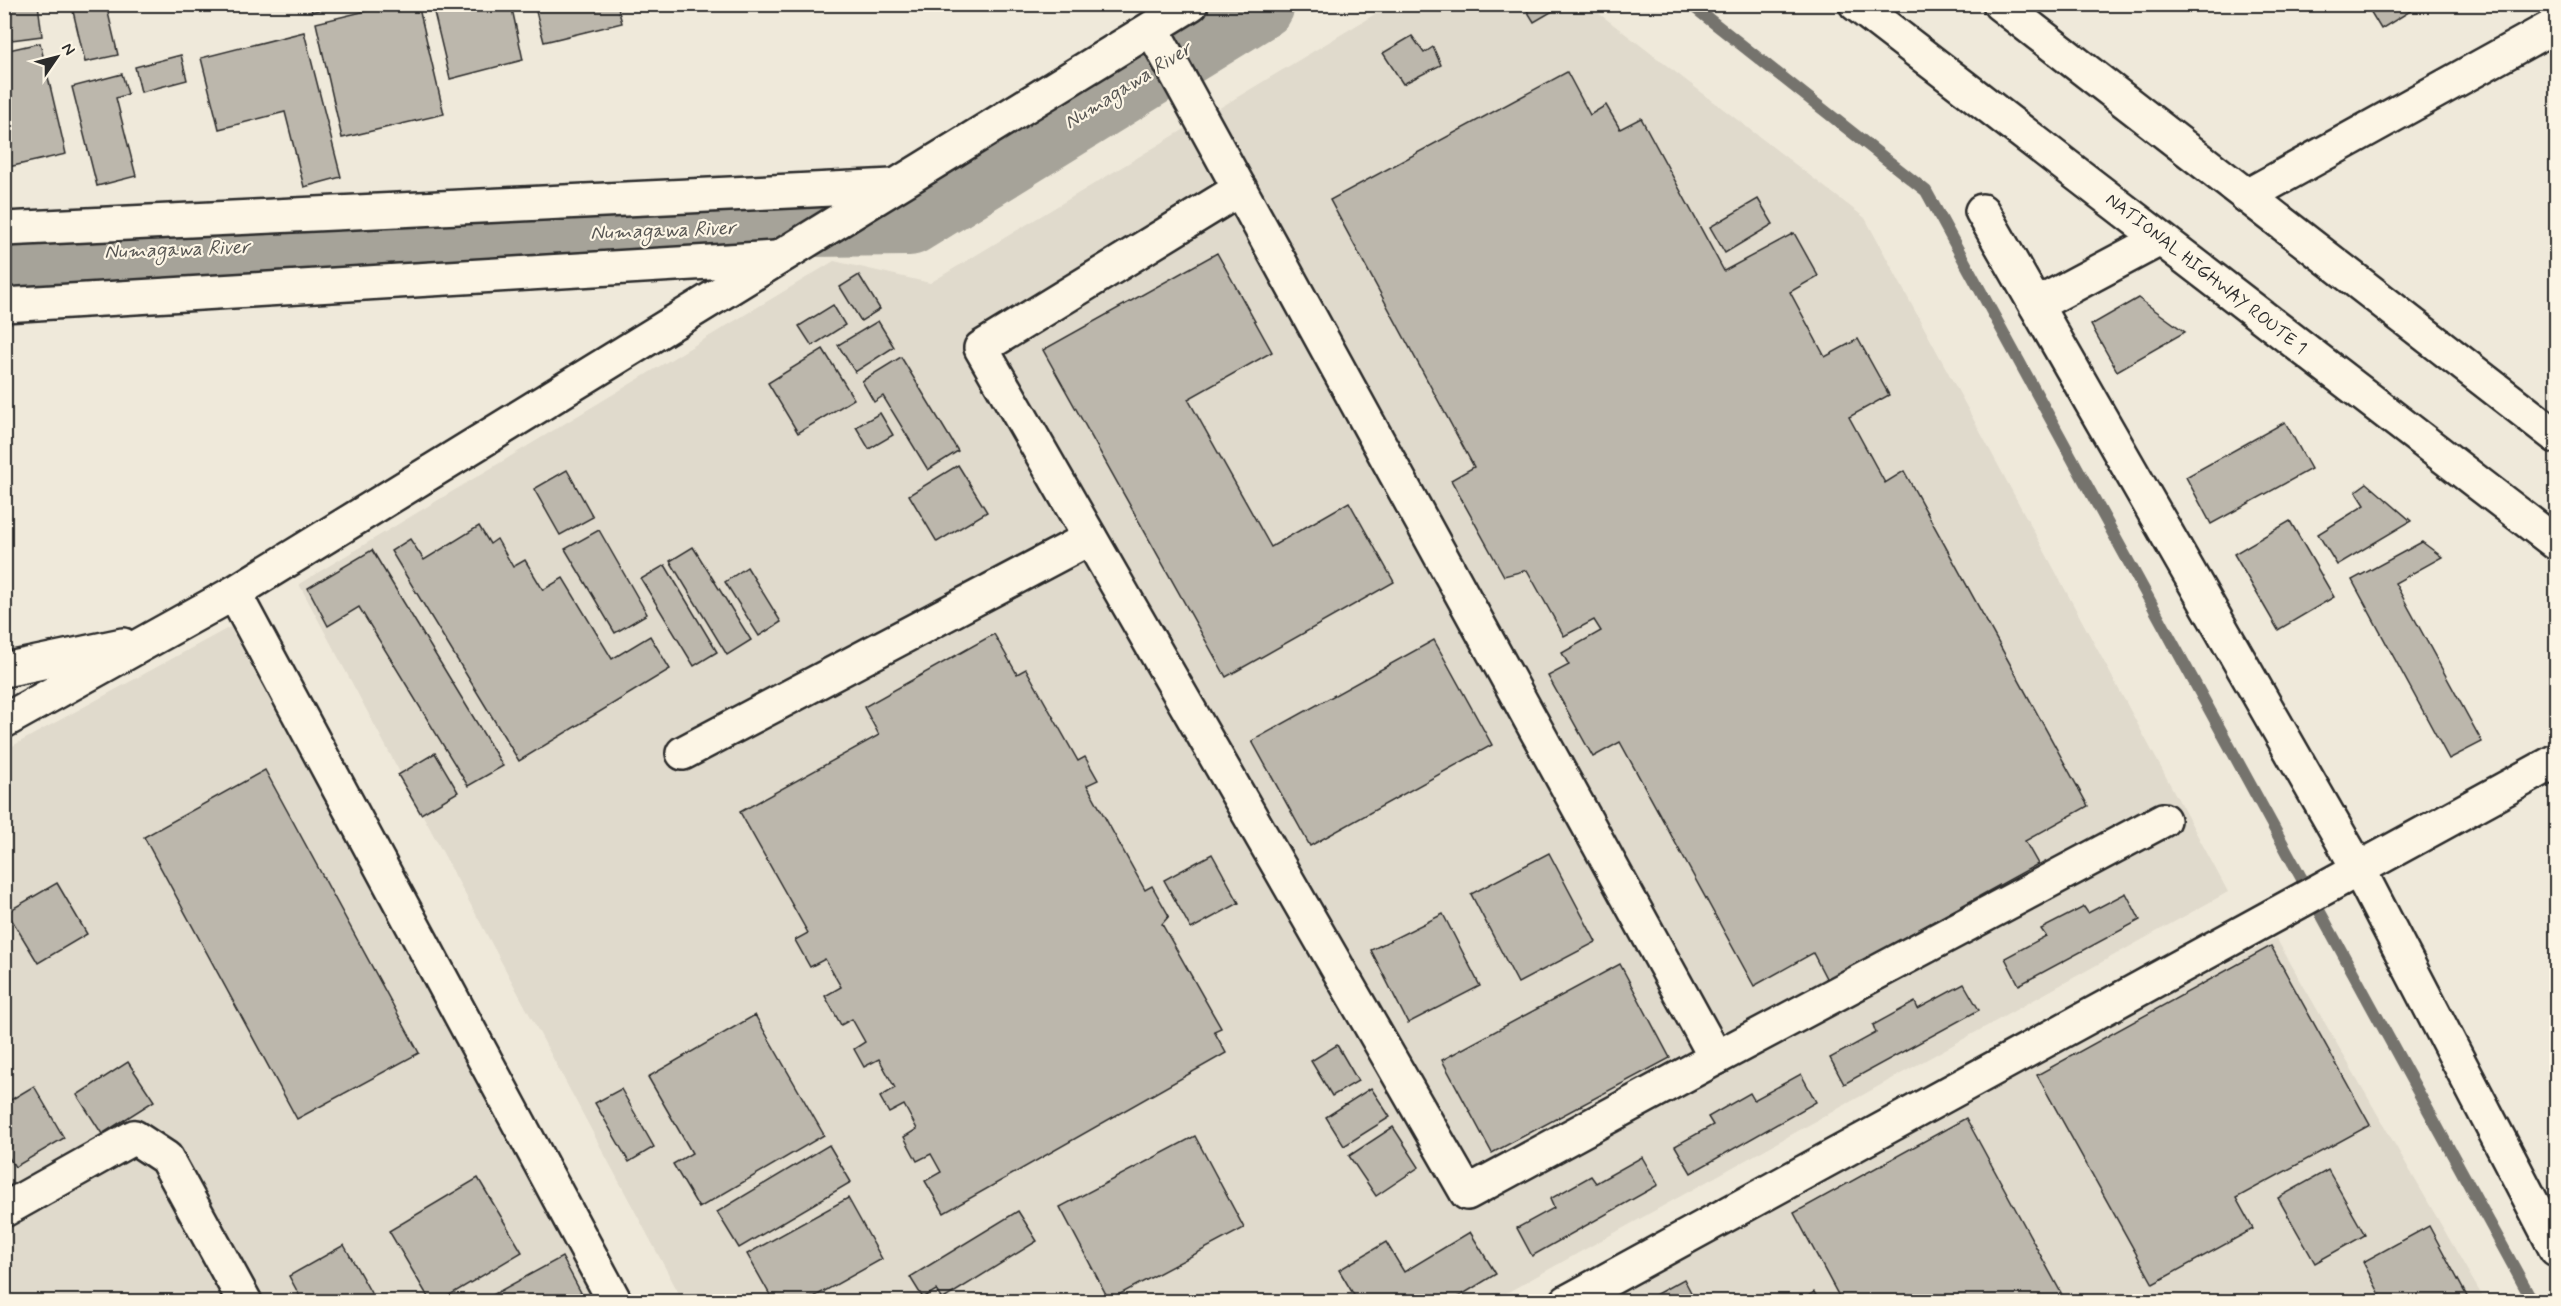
<svg xmlns="http://www.w3.org/2000/svg" width="2561" height="1306" viewBox="0 0 2561 1306" font-family="Mynerve,sans-serif">
<style>
.built{fill:#e0dacc}
.lines{fill:none;stroke-linecap:round;stroke-linejoin:round}
.stream{stroke:#75736d;stroke-width:12}
.river{stroke:#a6a399;stroke-width:70}
.building{fill:#bcb7ac;stroke:#2b2b2b;stroke-width:1.5}
.minor-casing{stroke:#2b2b2b;stroke-width:38}
.highway-casing{stroke:#2b2b2b;stroke-width:38}
.minor{stroke:#fcf5e5;stroke-width:33}
.highway{stroke:#fcf5e5;stroke-width:33}
.labels{text-anchor:middle;dominant-baseline:central;stroke-width:4.5;stroke-linejoin:round;paint-order:stroke}
.street-label{font-size:18px;fill:#2b2b2b;stroke:#fcf5e5}
.water-label{font-size:20px;font-style:italic;fill:#565552;stroke:#fcf5e5}
</style>
<rect width="100%" height="100%" fill="#efe9da"/>
<filter id="ink" filterUnits="userSpaceOnUse"><feTurbulence type="fractalNoise" baseFrequency=".0167" numOctaves="2"/><feDisplacementMap in="SourceGraphic" scale="12" xChannelSelector="R" yChannelSelector="G"/><feConvolveMatrix kernelMatrix="1 2 1 2 8 2 1 2 1" color-interpolation-filters="sRGB"/></filter>
<g filter="url(#ink)">
<g class="built">
<polygon points="1390,5 1588,5 1865,218 2228,892 1492,1301 683,1301 299,584 834,261 930,283"/>
<polygon points="230,627 597,1301 5,1302 5,750"/>
<polygon points="2276,938 2485,1301 1590,1302 1670,1258"/>
</g>
<g class="lines">
<polyline class="stream" points="1690,4 1926,191 2533,1302"/>
<polyline class="river" points="4,256 808,222 909,221 1260,4"/>
</g>
<g class="building">
<polygon points="4,4 38,4 42,36 4,41"/>
<polygon points="81,4 106,4 118,55 85,62 72,7"/>
<polygon points="310,4 339,4 312,12"/>
<polygon points="395,4 418,4 444,114 342,138 316,23"/>
<polygon points="432,4 511,4 523,60 450,79"/>
<polygon points="534,4 617,4 622,23 544,42"/>
<polygon points="1523,4 1556,4 1558,8 1534,22"/>
<polygon points="2366,4 2422,4 2381,29"/>
<polygon points="304,32 341,177 304,187 285,112 219,129 201,58"/>
<polygon points="1412,36 1424,53 1433,47 1441,65 1403,84 1383,53"/>
<polygon points="40,43 66,154 4,168 4,51"/>
<polygon points="181,55 187,80 141,92 135,67"/>
<polygon points="1567,72 1590,115 1606,105 1620,129 1641,118 1724,271 1794,233 1818,276 1790,292 1825,357 1858,339 1889,395 1849,417 1885,483 1904,471 2088,806 2025,841 2038,864 1827,980 1813,953 1754,986 1620,742 1593,757 1548,676 1569,665 1562,653 1601,631 1594,620 1564,636 1527,570 1504,576 1451,480 1474,467 1330,200"/>
<polygon points="122,74 128,94 116,98 136,176 97,186 72,87"/>
<polygon points="1758,199 1773,224 1725,253 1710,227"/>
<polygon points="1217,253 1272,352 1188,399 1271,547 1349,502 1394,582 1226,677 1043,350"/>
<polygon points="859,275 880,309 861,321 840,287"/>
<polygon points="2138,298 2185,332 2117,371 2091,325"/>
<polygon points="833,305 845,325 812,346 799,326"/>
<polygon points="878,321 894,347 855,372 838,345"/>
<polygon points="823,349 854,399 798,433 768,383"/>
<polygon points="901,357 958,451 928,470 883,396 874,402 862,381"/>
<polygon points="880,413 893,435 869,449 856,427"/>
<polygon points="2285,422 2311,469 2211,524 2186,477"/>
<polygon points="958,465 987,512 937,542 909,495"/>
<polygon points="567,470 593,517 560,535 534,489"/>
<polygon points="2367,483 2411,521 2337,565 2318,534 2365,505 2356,491"/>
<polygon points="2290,521 2334,597 2278,630 2234,554"/>
<polygon points="479,526 490,544 497,539 513,567 525,560 543,590 563,578 612,659 650,636 670,669 519,761 391,551 410,539 424,560"/>
<polygon points="599,530 647,614 615,633 565,549"/>
<polygon points="2422,542 2442,557 2395,583 2482,742 2449,759 2352,580"/>
<polygon points="693,547 751,640 727,655 670,561"/>
<polygon points="372,550 503,766 468,786 359,607 328,626 308,588"/>
<polygon points="665,565 717,652 694,666 641,579"/>
<polygon points="747,567 781,622 759,636 725,582"/>
<polygon points="994,634 1017,674 1026,669 1078,761 1085,757 1098,780 1087,785 1145,890 1152,886 1169,916 1162,924 1221,1028 1214,1031 1226,1053 944,1213 925,1181 941,1172 931,1154 917,1161 904,1137 917,1129 904,1105 889,1113 880,1097 895,1088 879,1059 864,1067 854,1049 865,1042 852,1019 841,1025 825,996 841,987 825,959 810,967 795,940 808,933 740,812 879,735 864,707"/>
<polygon points="1434,640 1492,745 1310,846 1252,741"/>
<polygon points="435,753 458,792 421,814 398,775"/>
<polygon points="265,770 419,1053 297,1119 144,837"/>
<polygon points="1549,853 1596,942 1518,983 1471,894"/>
<polygon points="1212,854 1239,903 1191,929 1164,880"/>
<polygon points="57,883 87,934 38,963 7,912"/>
<polygon points="2126,893 2140,920 2019,985 2005,958 2046,936 2041,929 2084,907 2088,913"/>
<polygon points="1443,914 1480,986 1408,1023 1371,950"/>
<polygon points="2271,946 2370,1125 2236,1198 2253,1229 2153,1284 2037,1075"/>
<polygon points="1620,964 1670,1058 1492,1153 1442,1060"/>
<polygon points="1964,984 1979,1010 1844,1084 1830,1058 1876,1033 1873,1025 1915,1002 1918,1009"/>
<polygon points="755,1015 824,1135 699,1208 673,1164 692,1153 648,1077"/>
<polygon points="1337,1045 1358,1081 1332,1096 1311,1061"/>
<polygon points="128,1062 154,1101 102,1134 77,1095"/>
<polygon points="1801,1074 1816,1102 1691,1173 1675,1146 1713,1125 1708,1117 1750,1093 1754,1100"/>
<polygon points="34,1086 64,1138 15,1167 4,1150 4,1104"/>
<polygon points="1371,1088 1390,1117 1344,1146 1326,1117"/>
<polygon points="621,1089 654,1147 629,1162 595,1103"/>
<polygon points="1966,1118 2066,1302 1842,1302 1794,1213"/>
<polygon points="1393,1127 1419,1167 1376,1196 1349,1156"/>
<polygon points="1195,1136 1244,1228 1109,1300 1060,1207"/>
<polygon points="829,1145 851,1182 739,1248 717,1212"/>
<polygon points="1642,1157 1658,1185 1532,1256 1517,1228 1554,1208 1550,1199 1591,1176 1596,1183"/>
<polygon points="2328,1170 2365,1235 2315,1263 2278,1198"/>
<polygon points="478,1178 522,1252 438,1302 431,1302 389,1231"/>
<polygon points="848,1198 882,1259 805,1302 774,1302 747,1254"/>
<polygon points="1018,1211 1037,1241 942,1300 936,1290 923,1298 910,1277"/>
<polygon points="2429,1226 2470,1302 2384,1302 2363,1262"/>
<polygon points="1470,1232 1496,1274 1450,1302 1358,1302 1339,1270 1386,1242 1404,1272"/>
<polygon points="344,1245 376,1302 303,1302 289,1276"/>
<polygon points="562,1257 586,1302 480,1302"/>
<polygon points="1684,1279 1696,1302 1642,1302"/>
<polygon points="1814,1292 1820,1302 1799,1302"/>
</g>
<g class="lines">
<defs>
<g id="minor">
<polyline points="1152,29 1716,1058 2163,820"/>
<polyline points="1240,189 981,348 1467,1193 1716,1058"/>
<polyline points="2247,196 2556,25"/>
<polyline points="1982,211 2358,868 2556,1249"/>
<polyline points="4,229 893,186"/>
<polyline points="4,305 775,258"/>
<polyline points="2036,305 2160,239"/>
<polyline points="4,670 123,645"/>
<polyline points="4,721 234,593"/>
<polyline points="683,753 1090,538"/>
<polyline points="4,1210 134,1137 166,1158 245,1302"/>
<polyline points="615,1302 234,593 1191,4"/>
<polyline points="1567,1302 2556,761"/>
</g>
<g id="highway">
<polyline points="1856,4 2556,543"/>
<polyline points="2000,4 2556,436"/>
</g>
</defs>
<use href="#minor" class="minor-casing"/>
<use href="#highway" class="highway-casing"/>
<use href="#minor" class="minor"/>
<use href="#highway" class="highway"/>
</g>
</g>
<g class="labels">
<g class="street-label">
<text transform="translate(2206 274) rotate(38)">NATIONAL HIGHWAY ROUTE 1</text>
</g>
<g class="water-label">
<text transform="translate(1128 86) rotate(-32)">Numagawa River</text>
<text transform="translate(663 231) rotate(-2)">Numagawa River</text>
<text transform="translate(177 250) rotate(-2)">Numagawa River</text>
</g>
</g>
<rect width="2561" height="1306" fill="none" stroke="#fcf5e5" stroke-width="24"/>
<rect x="12" y="12" width="2537" height="1282" fill="none" stroke="#2b2b2b" stroke-width="2" filter="url(#ink)"/>
<g transform="translate(57 57) rotate(55)" stroke="#fcf5e5" stroke-width="4.5" paint-order="stroke">
<path d="M0-4.5L10 22L0 15L-10 22Z" fill="#2b2b2b"/>
<text y="-9" font-size="16" font-weight="bold" text-anchor="middle" fill="#2b2b2b">N</text>
</g>
</svg>
